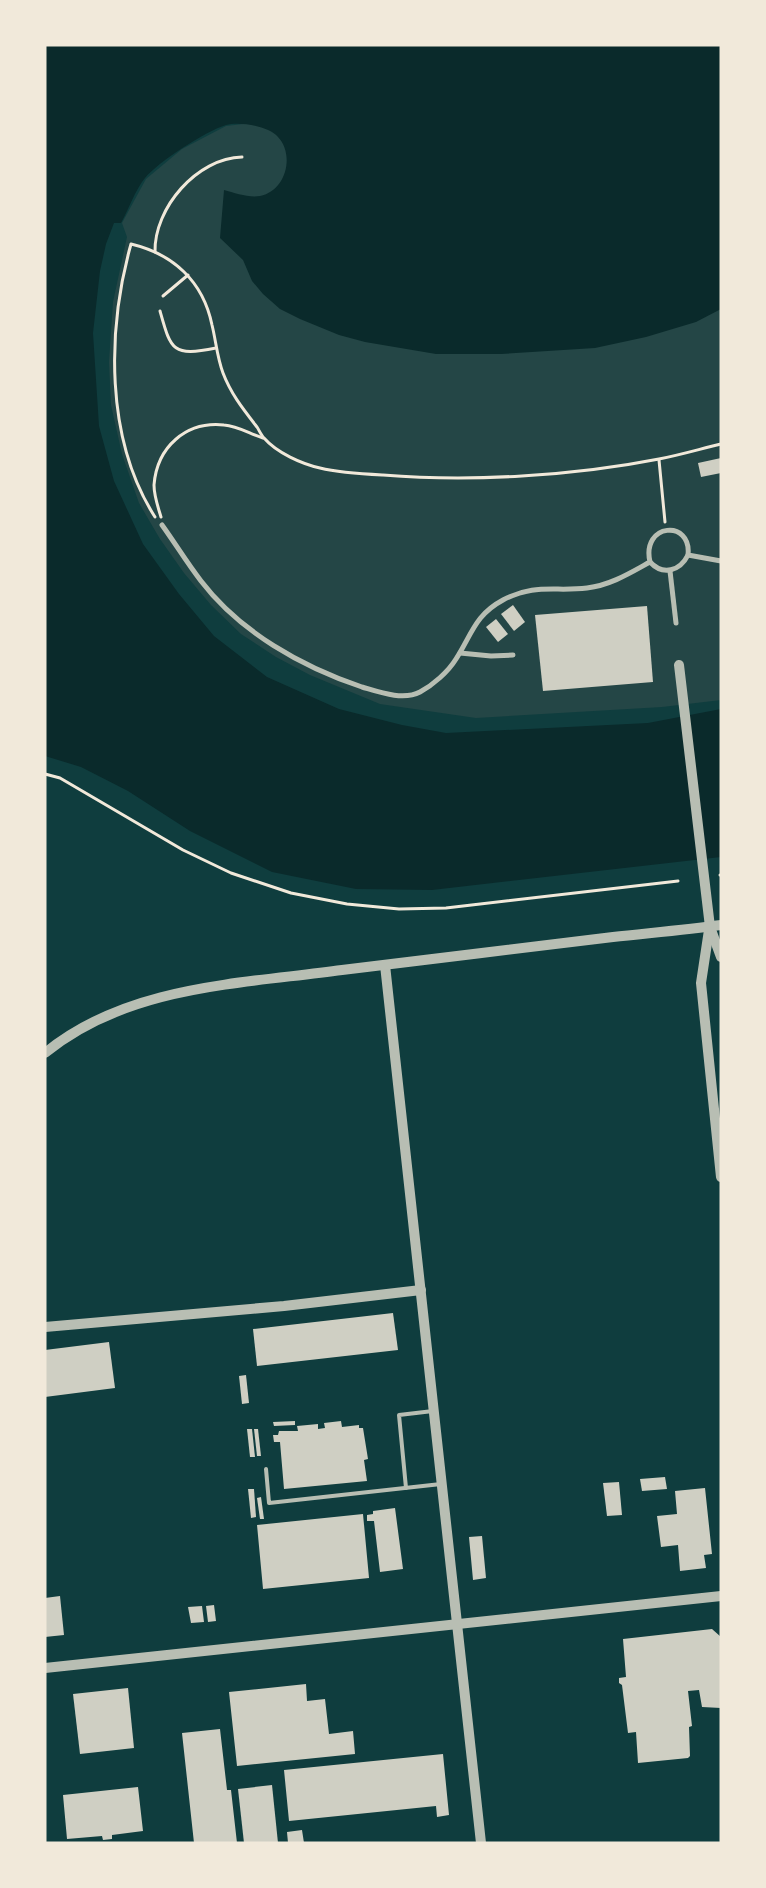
<svg xmlns="http://www.w3.org/2000/svg" width="766" height="1888" viewBox="0 0 766 1888" font-family="'Noto Sans',sans-serif">
<style>
.green{fill:#244646}
.water{fill:#0a2a2b}
.building{fill:#cfcfc3}
.lines{fill:none;stroke-linecap:round;stroke-linejoin:round}
.path{stroke:#f1e9da;stroke-width:3}
.service{stroke:#b8beb3;stroke-width:4}
.pedestrian{stroke:#b8beb3;stroke-width:5}
.tertiary{stroke:#b8beb3;stroke-width:10}
</style>
<rect width="100%" height="100%" fill="#0f3d3e"/>
<polygon class="green" points="721,69 721,700 662,707 476,718 380,704 310,675 276,657 241,634 211,605 184,573 160,539 139,503 122,454 111,405 109,362 113,302 127,237 122,223 146,179 182,149 226,126"/>
<path class="water" d="M 45,45 L 721,45 L 721,309 L 696,322 L 646,337 L 595,348 L 501,354 L 436,354 L 365,342 L 339,335 L 300,319 L 280,309 L 263,294 L 252,281 L 243,260 L 220,238 L 224,190 C 235,193 249,198 260,196 C 286,191 295,155 278,137 C 269,126 239,121 226,125 C 206,131 158,162 145,178 C 135,190 129,209 121,223 L 114,223 L 106,244 L 100,271 L 93,333 L 99,426 L 114,481 L 143,544 L 179,594 L 214,636 L 267,677 L 339,709 L 402,725 L 446,733 L 648,723 L 721,709 L 721,857 L 432,890 L 356,889 L 272,872 L 190,831 L 128,791 L 81,767 L 45,756 Z"/>
<g class="building">
<polygon points="721,458 721,473 701,477 698,463"/>
<polygon points="513,605 525,622 514,631 501,614"/>
<polygon points="647,606 653,682 543,691 535,615"/>
<polygon points="496,619 508,634 498,642 486,627"/>
<polygon points="393,1313 398,1350 257,1366 253,1329"/>
<polygon points="109,1342 115,1388 45,1397 45,1350"/>
<polygon points="246,1375 249,1403 242,1404 239,1376"/>
<polygon points="295,1421 295,1425 274,1426 273,1422"/>
<polygon points="341,1421 342,1427 359,1425 359,1428 363,1428 368,1459 364,1460 367,1481 284,1489 280,1442 274,1442 273,1435 278,1435 279,1431 298,1431 297,1426 318,1424 318,1429 325,1428 324,1423"/>
<polygon points="247,1429 252,1429 255,1457 250,1457"/>
<polygon points="254,1429 258,1429 261,1456 257,1456"/>
<polygon points="665,1477 667,1489 642,1491 640,1479"/>
<polygon points="619,1482 622,1515 607,1516 603,1483"/>
<polygon points="705,1488 712,1554 704,1555 706,1568 680,1571 678,1545 661,1547 657,1516 677,1514 675,1491"/>
<polygon points="248,1489 254,1489 256,1517 251,1518"/>
<polygon points="261,1497 264,1519 260,1519 257,1498"/>
<polygon points="395,1508 403,1569 380,1572 374,1521 367,1521 367,1515 373,1514 373,1511"/>
<polygon points="363,1514 369,1578 263,1589 257,1525"/>
<polygon points="482,1536 486,1578 473,1580 469,1537"/>
<polygon points="60,1596 64,1635 45,1637 45,1598"/>
<polygon points="214,1605 216,1621 208,1622 206,1606"/>
<polygon points="202,1606 204,1622 191,1623 188,1607"/>
<polygon points="712,1629 721,1637 721,1708 702,1707 699,1690 688,1691 692,1726 689,1727 690,1756 688,1758 638,1763 636,1732 628,1733 622,1685 619,1683 619,1678 626,1677 623,1639"/>
<polygon points="306,1684 307,1701 325,1699 329,1734 353,1731 355,1754 237,1766 229,1692"/>
<polygon points="128,1688 134,1748 80,1754 73,1694"/>
<polygon points="220,1729 227,1790 231,1790 237,1843 194,1843 182,1733"/>
<polygon points="443,1754 449,1815 437,1817 436,1806 289,1821 284,1770"/>
<polygon points="272,1785 278,1843 244,1843 238,1789"/>
<polygon points="138,1787 143,1831 112,1835 112,1839 103,1840 102,1836 67,1839 63,1795"/>
<polygon points="302,1830 304,1843 288,1843 287,1832"/>
</g>
<g class="lines">
<g class="path">
<path d="M 155,252 C 154,208 197,158 242,157"/>
<polyline points="163,296 188,275"/>
<path d="M 160,311 C 171,350 172,357 216,348"/>
<polyline points="659,460 665,522"/>
<path d="M 155,517 C 105,439 107,330 131,244 C 173,254 203,281 212,325 C 216,341 217,357 223,373 C 231,394 243,409 257,427 C 259,430 261,435 264,438 C 277,453 302,464 320,468 C 340,473 362,474 383,475 C 471,482 573,476 659,459 C 680,455 700,449 721,444"/>
<path d="M 161,517 C 158,507 154,496 154,485 C 157,447 186,421 224,425 C 238,426 250,434 263,438"/>
<polyline points="45,774 60,778 183,850 231,873 291,893 347,904 399,909 446,908 678,881"/>
<polyline points="720,875 721,875"/>
</g>
<g class="service">
<polyline points="266,1469 269,1503 441,1484"/>
<polyline points="406,1488 399,1415 433,1411"/>
</g>
<g class="pedestrian">
<path d="M 162,525 C 175,543 187,563 201,581 C 240,632 302,667 362,687 C 379,692 403,701 420,692 C 433,685 448,672 456,659 C 472,634 475,615 503,600 C 535,583 555,592 587,588 C 611,585 630,573 650,562 C 641,523 692,519 688,555 L 721,561"/>
<path d="M 650,562 C 663,576 680,571 688,555"/>
<polyline points="670,571 676,623"/>
<polyline points="460,653 491,656 513,655"/>
</g>
<g class="tertiary">
<polyline points="679,665 710,927 721,957"/>
<polyline points="709,930 701,983 721,1177"/>
<polyline points="385,965 481,1843"/>
<path d="M 45,1053 C 128,985 241,984 342,970 C 432,959 523,948 613,937 C 649,933 685,930 721,925"/>
<polyline points="45,1327 284,1306 421,1290"/>
<polyline points="45,1668 721,1596"/>
</g>
</g>
<rect width="766" height="1888" fill="none" stroke="#f1e9da" stroke-width="93"/>
</svg>
